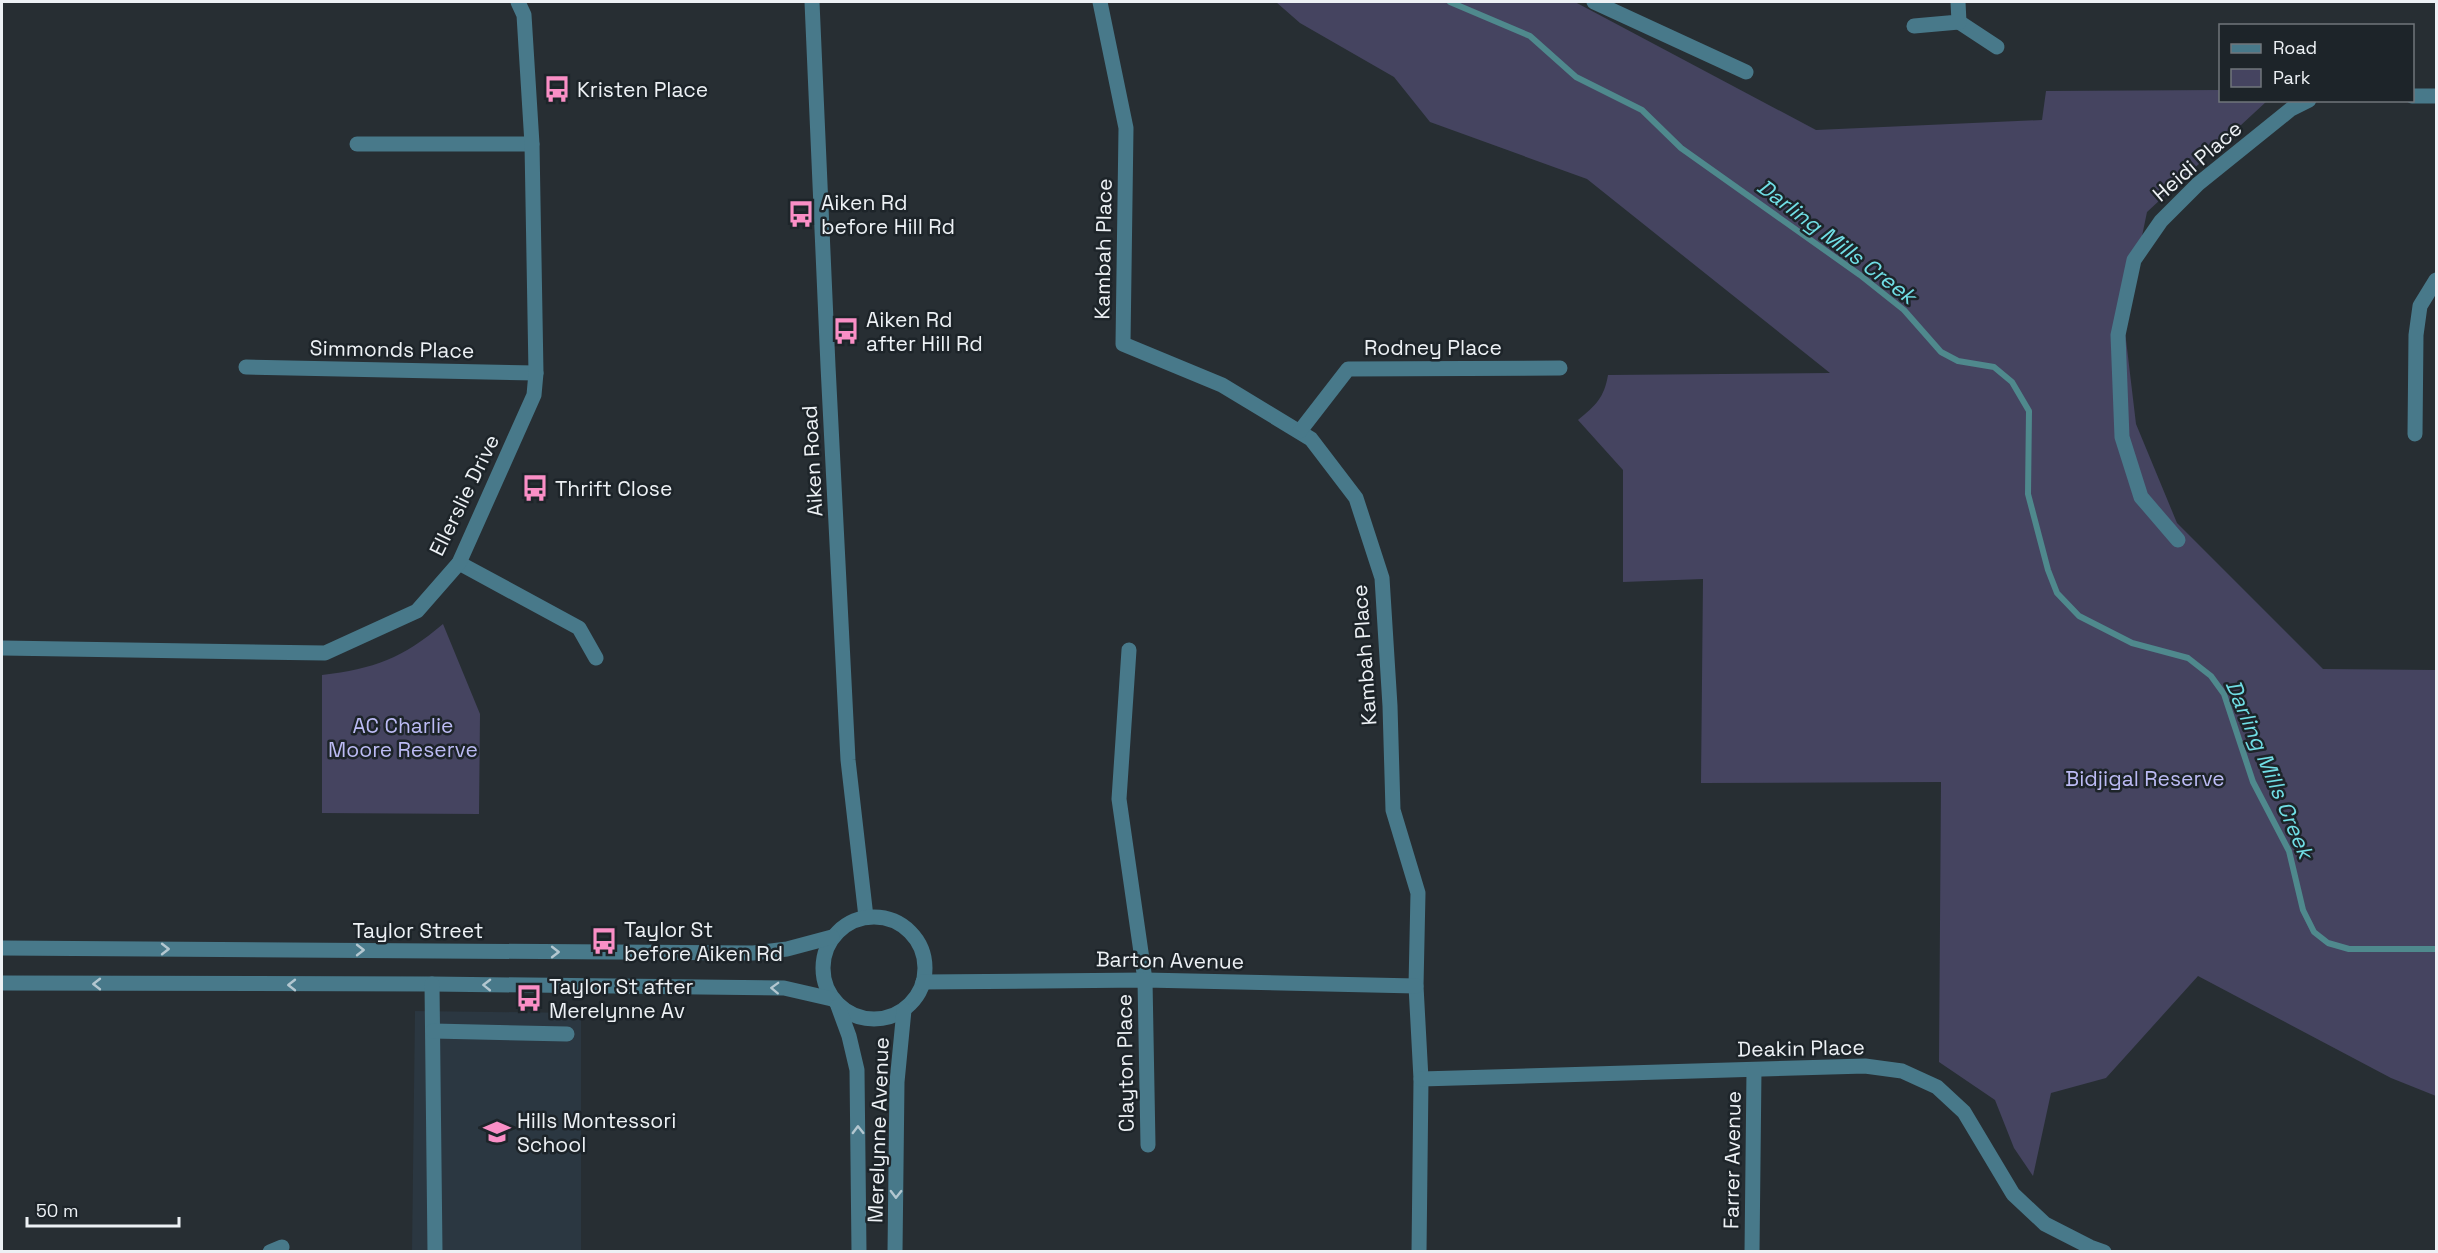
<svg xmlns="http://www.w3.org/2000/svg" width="2438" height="1253" viewBox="0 0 2438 1253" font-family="'Space Grotesk',sans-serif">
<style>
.built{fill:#2b3741}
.green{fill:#454460}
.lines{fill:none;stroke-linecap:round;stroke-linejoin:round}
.stream{stroke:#4f898d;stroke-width:6}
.minor{stroke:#48798a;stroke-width:15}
.oneway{stroke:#b3c7d0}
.labels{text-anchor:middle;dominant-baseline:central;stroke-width:5;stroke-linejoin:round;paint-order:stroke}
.poi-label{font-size:21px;fill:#edf1f5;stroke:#1d2429;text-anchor:start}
.street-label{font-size:21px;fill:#edf1f5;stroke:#1d2429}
.park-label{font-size:21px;fill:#bcbbf4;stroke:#1d2429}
.water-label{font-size:22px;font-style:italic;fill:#70dee5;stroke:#1d2429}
</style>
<rect width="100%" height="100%" fill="#272e33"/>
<polygon class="built" points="415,1011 581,1013 581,1251 412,1252"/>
<g class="green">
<path d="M 1276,2 L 1575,2 L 1816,130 L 2042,120 L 2046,91 L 2220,90 L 2220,100 L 2267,101 L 2147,212 L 2124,323 L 2136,424 L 2177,523 L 2323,669 L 2436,670 L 2436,1096 L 2391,1078 L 2198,976 L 2106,1078 L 2051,1093 L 2033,1176 L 2014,1148 L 1995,1100 L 1939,1062 L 1941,782 L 1701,783 L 1703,579 L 1623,582 L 1623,470 L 1578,420 C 1596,405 1604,398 1608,375 L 1830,373 L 1587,179 L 1430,122 L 1394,77 L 1300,23 Z"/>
<path d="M 443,624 L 480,714 L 479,814 L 322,813 L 322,675 C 374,669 403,658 443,624 Z"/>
</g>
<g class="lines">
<polyline class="stream" points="1450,2 1530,36 1576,77 1642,110 1681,148 1860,275 1904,310 1941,352 1958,361 1994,367 2012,382 2029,411 2028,494 2048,570 2057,593 2079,616 2132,643 2188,658 2211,676 2224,694 2253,782 2289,851 2303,910 2314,932 2328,943 2349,949 2436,949"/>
<g class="minor">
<polyline points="812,2 828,366 848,760 866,917"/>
<polyline points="1100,2 1126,128 1123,344 1222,385 1311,439 1356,498 1382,578 1390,706 1393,810 1418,893 1416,986 1421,1079 1419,1252"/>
<polyline points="1594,2 1746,72"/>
<polyline points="1959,22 1997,47"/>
<polyline points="1914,26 1959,22 1958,2"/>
<polyline points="2412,96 2436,96"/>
<polyline points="357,144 532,144"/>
<polyline points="246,367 536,373"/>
<polyline points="1300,431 1348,369 1560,368"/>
<polyline points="2415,434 2416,335 2420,306 2436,280"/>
<polyline points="2178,540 2141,497 2122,437 2118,335 2134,260 2161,221 2198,184 2291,109 2309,100"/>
<polyline points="459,563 579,628 596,658"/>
<polyline points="2,648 325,653 417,611 459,563 534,395 536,373 532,144 524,15 518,2"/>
<polyline points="1129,650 1119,799 1145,980 1148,1145"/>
<circle cx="874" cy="968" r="51"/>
<polyline points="2,948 753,953 787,949 832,937"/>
<polyline points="923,982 1145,980 1416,986"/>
<polyline points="2,983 432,984 784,988 832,999"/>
<polyline points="432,984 435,1252"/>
<polyline points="838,1006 849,1036 857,1070 859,1252"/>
<polyline points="433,1031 567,1034"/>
<polyline points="1421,1079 1865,1066 1902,1071 1937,1087 1964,1112 2013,1194 2045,1224 2090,1247 2104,1252"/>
<polyline points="270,1252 282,1247"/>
<polyline points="895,1252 897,1082 904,1010"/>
<polyline points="1752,1252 1754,1070"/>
</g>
</g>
<defs><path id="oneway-chevron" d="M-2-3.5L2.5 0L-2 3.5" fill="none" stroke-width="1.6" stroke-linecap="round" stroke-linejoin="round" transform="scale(1.5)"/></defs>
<g class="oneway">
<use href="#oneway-chevron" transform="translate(165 949)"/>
<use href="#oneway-chevron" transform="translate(360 950)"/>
<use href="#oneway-chevron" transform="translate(555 952)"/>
<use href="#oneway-chevron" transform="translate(97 984) rotate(-180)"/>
<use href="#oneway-chevron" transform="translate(292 985) rotate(-180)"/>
<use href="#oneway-chevron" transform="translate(487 985) rotate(-179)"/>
<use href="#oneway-chevron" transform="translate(775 988) rotate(-178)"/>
<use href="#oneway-chevron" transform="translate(858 1130) rotate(-91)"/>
<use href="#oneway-chevron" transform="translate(896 1194) rotate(91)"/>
</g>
<defs>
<symbol id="bus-bare" viewBox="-9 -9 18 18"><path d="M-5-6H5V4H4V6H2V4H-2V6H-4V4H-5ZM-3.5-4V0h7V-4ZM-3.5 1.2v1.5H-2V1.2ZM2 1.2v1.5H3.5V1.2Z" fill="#fa8fc6" stroke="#1d2429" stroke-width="2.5" paint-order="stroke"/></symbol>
<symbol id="school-bare" viewBox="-9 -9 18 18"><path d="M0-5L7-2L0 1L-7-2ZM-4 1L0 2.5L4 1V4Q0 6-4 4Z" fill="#fa8fc6" stroke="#1d2429" stroke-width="2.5" paint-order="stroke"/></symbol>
</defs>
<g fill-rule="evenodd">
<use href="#bus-bare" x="538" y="70" width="38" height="38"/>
<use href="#bus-bare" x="782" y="195" width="38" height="38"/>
<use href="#bus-bare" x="827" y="312" width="38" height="38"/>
<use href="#bus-bare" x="516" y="469" width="38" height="38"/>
<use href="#bus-bare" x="585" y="922" width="38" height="38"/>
<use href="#bus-bare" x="510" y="979" width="38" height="38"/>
<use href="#school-bare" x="478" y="1113" width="38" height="38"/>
</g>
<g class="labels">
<g class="poi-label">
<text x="577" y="89">Kristen Place</text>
<text x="821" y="202">Aiken Rd<tspan x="821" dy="24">before Hill Rd</tspan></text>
<text x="866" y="319">Aiken Rd<tspan x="866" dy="24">after Hill Rd</tspan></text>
<text x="555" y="488">Thrift Close</text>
<text x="624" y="929">Taylor St<tspan x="624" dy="24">before Aiken Rd</tspan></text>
<text x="549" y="986">Taylor St after<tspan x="549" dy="24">Merelynne Av</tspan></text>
<text x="517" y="1120">Hills Montessori<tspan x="517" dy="24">School</tspan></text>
</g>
<g class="street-label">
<text transform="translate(2197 161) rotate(-41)">Heidi Place</text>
<text transform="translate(1103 249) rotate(-89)">Kambah Place</text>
<text x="1433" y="347">Rodney Place</text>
<text transform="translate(392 349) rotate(1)">Simmonds Place</text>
<text transform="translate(812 461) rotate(-93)">Aiken Road</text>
<text transform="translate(464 495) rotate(-64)">Ellerslie Drive</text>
<text transform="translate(1364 655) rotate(-94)">Kambah Place</text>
<text x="418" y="930">Taylor Street</text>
<text transform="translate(1170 960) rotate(1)">Barton Avenue</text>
<text transform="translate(1801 1048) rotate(-1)">Deakin Place</text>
<text transform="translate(1125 1063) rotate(-91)">Clayton Place</text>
<text transform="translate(878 1130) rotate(-88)">Merelynne Avenue</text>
<text transform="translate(1732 1160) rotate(-89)">Farrer Avenue</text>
</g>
<g class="park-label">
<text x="403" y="725">AC Charlie<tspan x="403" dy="24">Moore Reserve</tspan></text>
<text x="2145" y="778">Bidjigal Reserve</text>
</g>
<g class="water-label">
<text transform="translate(1837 241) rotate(37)">Darling Mills Creek</text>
<text transform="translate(2270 769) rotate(67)">Darling Mills Creek</text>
</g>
</g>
<rect width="2438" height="1253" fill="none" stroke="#edf1f5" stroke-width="6"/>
<rect x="2219" y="24" width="195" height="78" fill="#1d2429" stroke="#70767b" stroke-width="1.5"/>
<rect x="2231" y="44" width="30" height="9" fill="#48798a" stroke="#70767b" stroke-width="1.5"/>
<text x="2273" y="54" font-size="18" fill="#edf1f5">Road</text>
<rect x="2231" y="69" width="30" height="18" fill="#454460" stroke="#70767b" stroke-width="1.5"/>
<text x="2273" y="84" font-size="18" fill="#edf1f5">Park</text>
<path d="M27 1217v9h152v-9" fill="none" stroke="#edf1f5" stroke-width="3"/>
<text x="36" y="1217" font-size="18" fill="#edf1f5" stroke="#1d2429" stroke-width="4.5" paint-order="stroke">50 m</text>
</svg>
